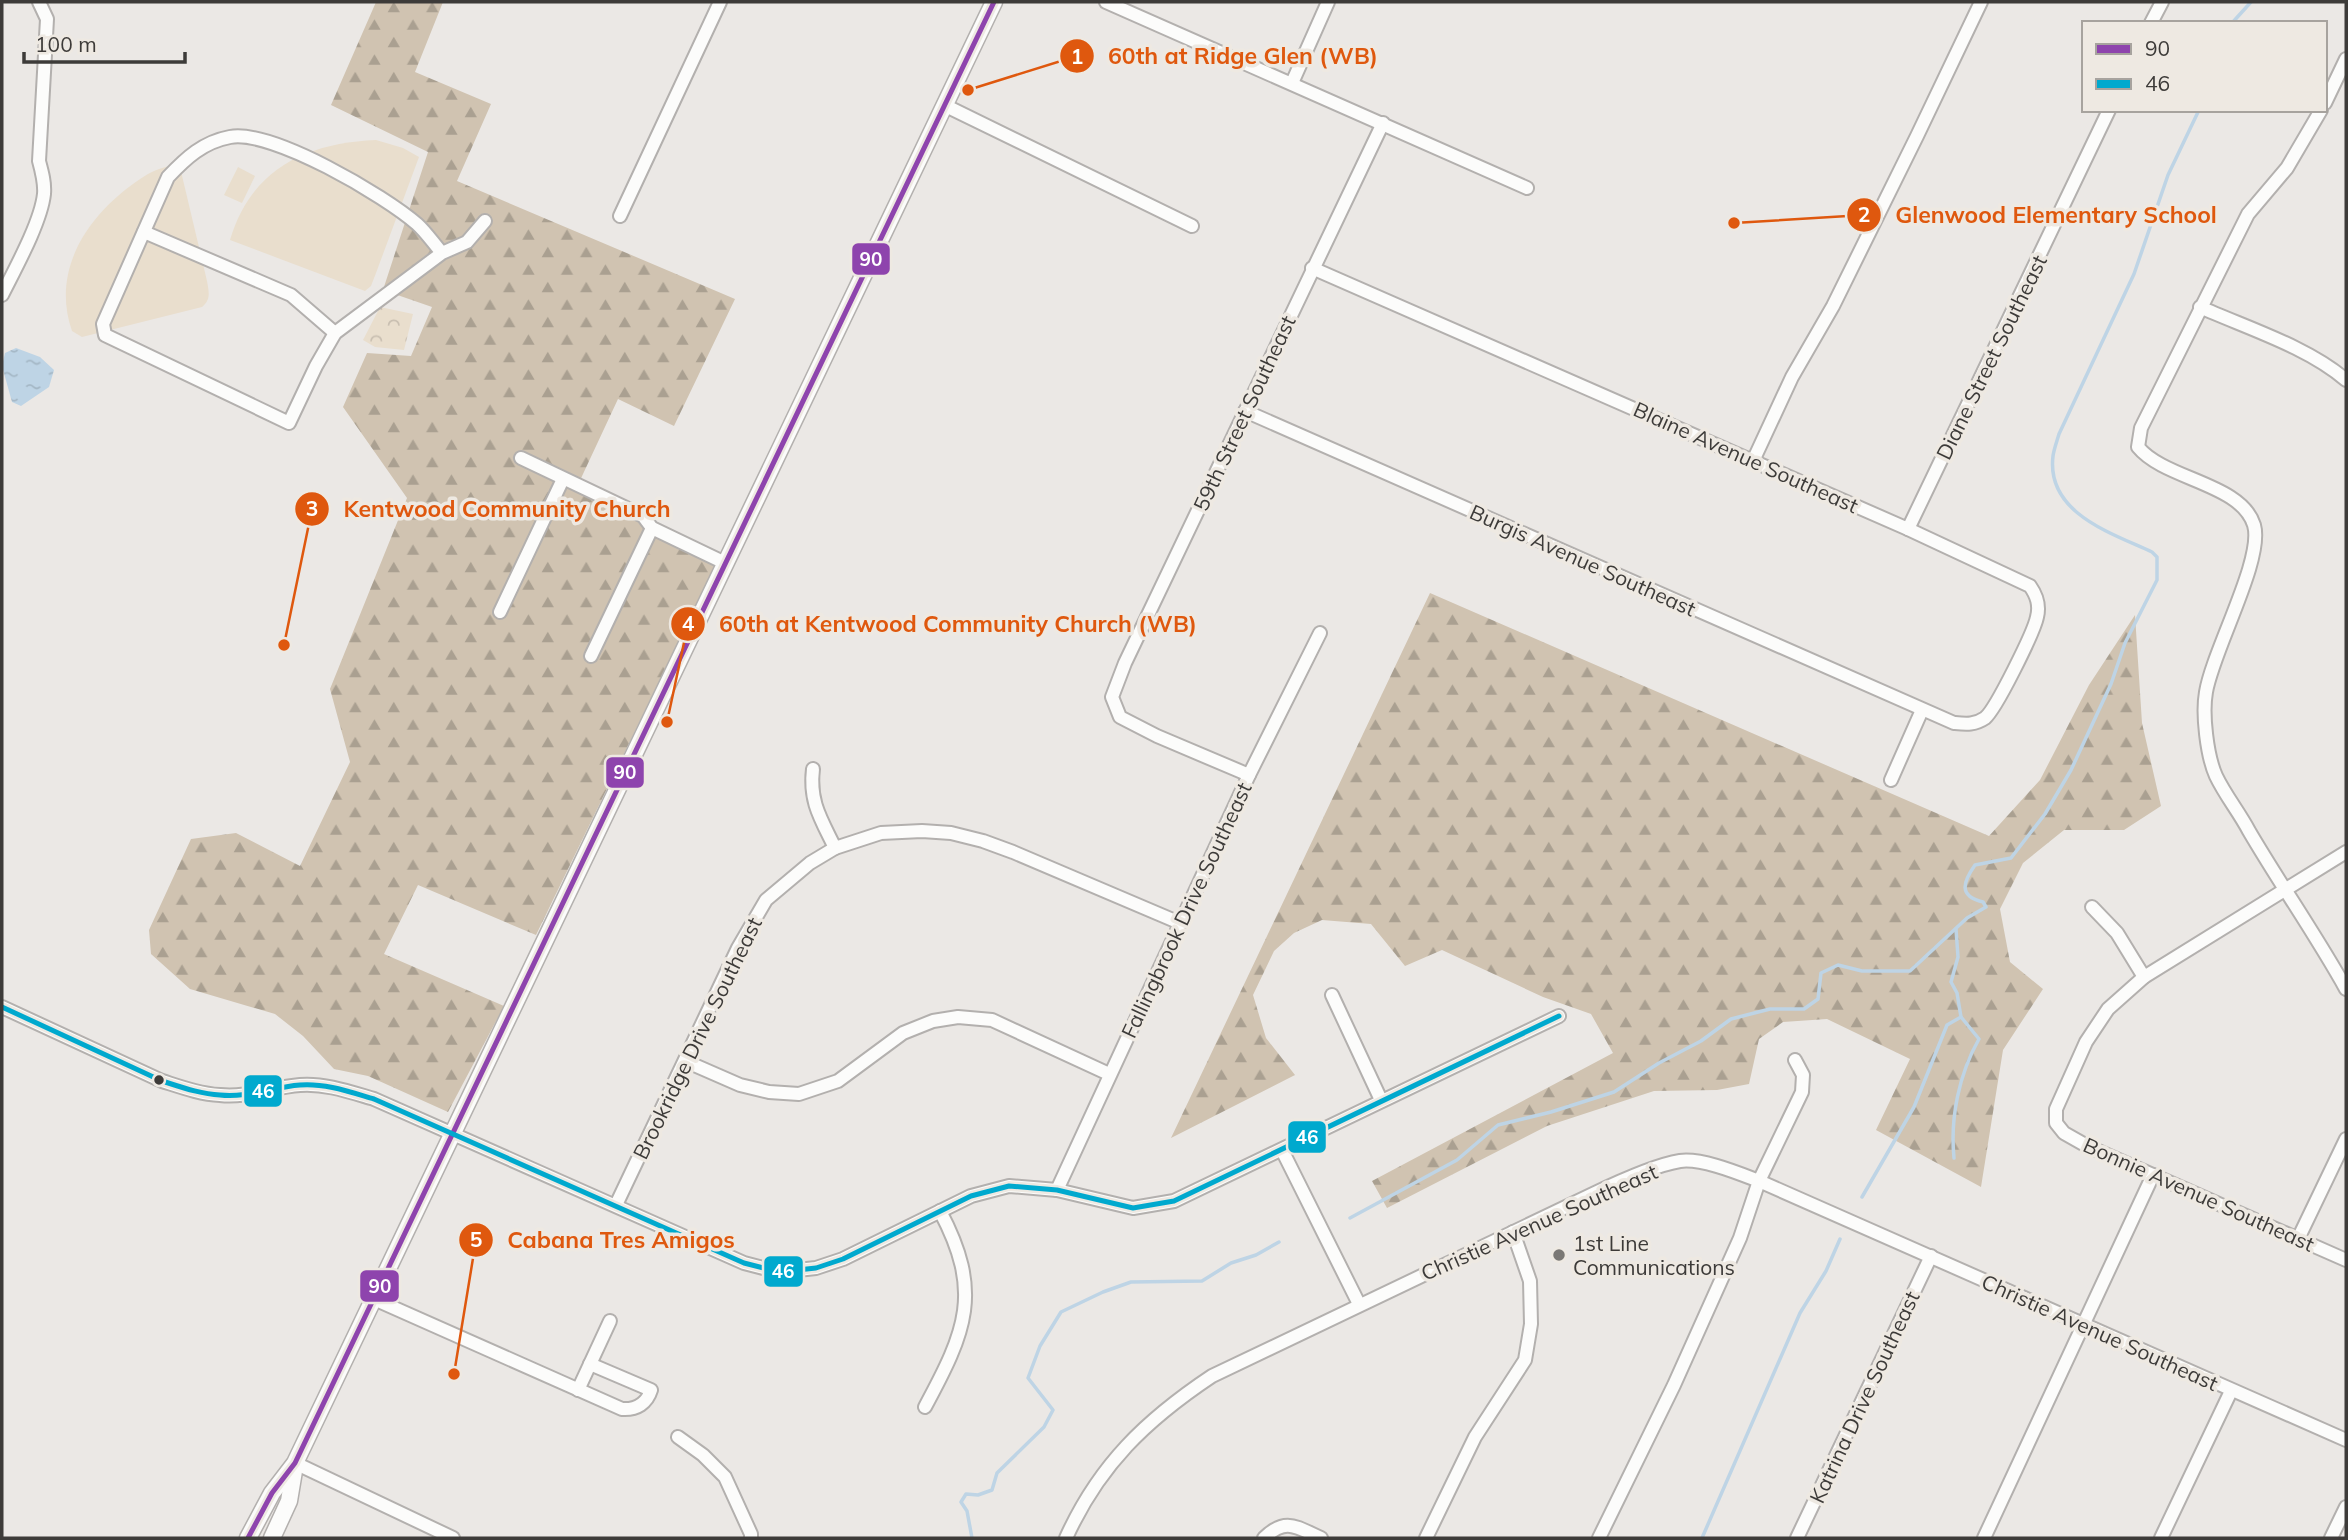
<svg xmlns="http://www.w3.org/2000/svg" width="2348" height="1540" viewBox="0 0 2348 1540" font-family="Mulish,sans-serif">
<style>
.grass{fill:#e9decd}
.forest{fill:url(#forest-firs)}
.park{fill:url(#park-crowns)}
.water{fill:url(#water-ripples)}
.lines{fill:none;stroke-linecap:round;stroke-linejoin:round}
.stream{stroke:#bed4e5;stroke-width:3.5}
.minor-casing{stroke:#b3b0ae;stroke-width:16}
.major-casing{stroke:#b3b0ae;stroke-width:19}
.minor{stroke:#fcfcfb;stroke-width:12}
.major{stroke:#fcfcfb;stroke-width:16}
.bus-1-casing{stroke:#eee9e2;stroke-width:10}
.bus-2-casing{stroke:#eee9e2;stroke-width:10}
.bus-1{stroke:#8e44ad;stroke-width:5}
.bus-2{stroke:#00a9ce;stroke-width:5}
.bus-dot{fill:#3d3b39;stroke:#eee9e2;stroke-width:2.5}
.poi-dot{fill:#7a7875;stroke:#eee9e2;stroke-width:2.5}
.labels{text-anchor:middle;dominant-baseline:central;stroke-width:7;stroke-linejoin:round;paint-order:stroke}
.street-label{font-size:21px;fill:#3d3b39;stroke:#eee9e2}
.poi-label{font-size:21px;fill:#3d3b39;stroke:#eee9e2;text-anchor:start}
.leader{fill:none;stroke:#df580e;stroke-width:2.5}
.callout-dot{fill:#df580e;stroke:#eee9e2;stroke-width:2.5}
.mark-label{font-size:21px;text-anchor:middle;font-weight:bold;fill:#fff}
.callout-label{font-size:23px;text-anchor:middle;font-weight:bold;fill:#df580e;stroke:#eee9e2;stroke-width:7;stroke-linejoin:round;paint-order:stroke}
.line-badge{stroke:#eee9e2;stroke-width:2.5}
.badge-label{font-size:19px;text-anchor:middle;font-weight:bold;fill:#fff}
</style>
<defs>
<pattern id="forest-firs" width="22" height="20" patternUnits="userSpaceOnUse" patternTransform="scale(1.75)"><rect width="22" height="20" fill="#d0c3b1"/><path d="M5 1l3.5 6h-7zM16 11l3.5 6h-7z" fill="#aaa091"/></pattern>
<pattern id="park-crowns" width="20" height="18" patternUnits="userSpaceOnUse" patternTransform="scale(1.75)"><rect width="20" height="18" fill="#e9decd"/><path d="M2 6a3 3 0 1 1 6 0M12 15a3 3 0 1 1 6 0" fill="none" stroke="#c9bfb1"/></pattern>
<pattern id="water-ripples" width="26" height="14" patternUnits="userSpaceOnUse" patternTransform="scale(1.75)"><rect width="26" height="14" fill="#bed4e5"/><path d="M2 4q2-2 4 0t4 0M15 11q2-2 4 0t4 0" fill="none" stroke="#a4b7c5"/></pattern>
</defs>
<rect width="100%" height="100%" fill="#ebe8e5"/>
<g class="grass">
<path d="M 376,140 L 403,148 L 419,157 L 376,273 L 371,286 L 365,291 L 230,240 C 251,169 306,143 376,140 Z"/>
<path d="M 179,163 L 207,281 C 209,292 211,300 202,307 L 82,337 L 72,331 C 49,265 94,207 148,174 C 157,169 169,166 179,163 Z"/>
<polygon points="238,167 255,176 242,203 224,195"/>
</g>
<g class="forest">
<polygon points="376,2 443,2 415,72 491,104 457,181 735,299 674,426 618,399 576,489 720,556 536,935 418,885 384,954 504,1006 448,1112 368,1076 334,1069 303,1036 275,1014 190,989 151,954 149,930 191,839 236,833 300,866 350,762 330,689 407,498 343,407 367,353 411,356 432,307 383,290 428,152 331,105"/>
<polygon points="1430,593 1989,836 2040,780 2089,685 2135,615 2142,723 2161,806 2124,830 2064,830 2023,863 2000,909 2010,962 2043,989 2003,1050 1981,1187 1876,1130 1910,1059 1827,1019 1783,1022 1759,1039 1749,1084 1717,1090 1654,1091 1547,1126 1387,1208 1372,1181 1613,1053 1591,1014 1543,997 1442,950 1405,966 1371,924 1322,920 1294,933 1274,951 1253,995 1266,1038 1295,1075 1171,1138"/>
</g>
<polygon class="park" points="380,307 413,314 404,350 375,347 363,340"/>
<polygon class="water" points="16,348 40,357 54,370 49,387 21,406 12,402 2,366 5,353"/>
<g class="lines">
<g class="stream">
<polyline points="2232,23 2251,2"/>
<path d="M 1954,1158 C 1950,1118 1959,1074 1979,1039 L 1961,1017 L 1957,993 L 1951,982 L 1958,957 L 1956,929"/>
<polyline points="1862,1197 1914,1107 1947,1025 1961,1017"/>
<path d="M 1350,1218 L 1457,1160 L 1498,1125 L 1551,1112 L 1614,1092 L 1659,1063 L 1701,1041 L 1731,1019 L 1770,1009 L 1804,1009 L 1818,999 L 1821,973 L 1838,965 L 1862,971 L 1910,971 L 1967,918 L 1986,907 L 1983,902 C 1958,896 1963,882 1975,865 L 2011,858 L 2045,814 L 2071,770 L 2111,684 L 2125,643 L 2157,580 L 2157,557 L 2152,552 C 2111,533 2046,513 2053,456 C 2054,449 2057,441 2059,434 L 2134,274 L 2168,175 L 2199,110"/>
<polyline points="972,1538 967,1511 961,1502 966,1494 978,1495 992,1490 997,1473 1044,1427 1053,1410 1028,1378 1040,1346 1061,1312 1103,1292 1131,1282 1202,1281 1231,1263 1256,1255 1279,1242"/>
<polyline points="1702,1538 1800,1313 1826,1271 1840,1239"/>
</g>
<defs>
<g id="minor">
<polyline points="1106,2 1527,188"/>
<polyline points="2151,23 2162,2"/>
<polyline points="1292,83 1328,2"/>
<polyline points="2325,103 2346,59"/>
<polyline points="944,105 1192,226"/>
<path d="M 2321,110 L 2287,168 L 2248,214 L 2141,428 L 2138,447 C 2165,480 2241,483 2254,525 C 2264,559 2213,650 2206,692 C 2202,714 2207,756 2216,776 C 2225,795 2239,812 2249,831 C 2280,884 2316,935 2346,989"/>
<polyline points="620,216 720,2"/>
<polyline points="144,232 291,295 335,333"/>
<path d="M 442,253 C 434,244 426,232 417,224 C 385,196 272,129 230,137 C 203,142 186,158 168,177 L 103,324 L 105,335 L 289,423 L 316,366 L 335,333 L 442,253 L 467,242 L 485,221"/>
<path d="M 2,295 C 15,269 41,222 44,194 C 45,183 42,172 39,161 L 47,19 L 39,2"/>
<path d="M 2200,307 C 2247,328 2308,347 2346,380"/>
<path d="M 1245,411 L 1954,723 C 1966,724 1975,725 1985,718 C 1996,709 2034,632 2037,617 C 2040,605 2037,596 2030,586 L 1908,529 L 1312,268"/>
<polyline points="521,458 643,516 652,528 725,563"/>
<polyline points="1753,461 1792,377 1833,306 1917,136 1981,2"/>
<polyline points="1908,529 2109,110"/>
<polyline points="500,612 563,479"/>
<polyline points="591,656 652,528"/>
<path d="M 813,769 C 809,802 821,819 835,848"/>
<polyline points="1249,775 1157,736 1120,717 1112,697 1125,663 1383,123"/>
<polyline points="1891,780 1922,710"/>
<polyline points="2346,852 2144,977 2108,1009 2086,1042 2056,1109 2056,1123 2064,1133 2087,1146 2346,1260"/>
<polyline points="2092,907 2117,933 2144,977"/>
<polyline points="1332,995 1381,1100"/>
<path d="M 2,1007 L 162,1081 C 181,1087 200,1094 220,1095 C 247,1098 273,1087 300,1085 C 325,1083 350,1092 374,1099 L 744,1263 L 779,1272 L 816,1268 L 843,1259 L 971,1196 L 1009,1186 L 1057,1190 L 1133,1208 L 1174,1201 L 1559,1016"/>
<polyline points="685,1061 740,1085 769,1092 799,1094 838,1081 903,1033 933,1021 958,1017 992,1020 1109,1074"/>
<polyline points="1282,1150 1359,1304"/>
<polyline points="1057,1190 1249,775 1320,633"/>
<polyline points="616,1205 738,948 766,900 810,863 835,848 881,833 922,831 951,833 983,841 1013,852 1180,923"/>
<polyline points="2298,1239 2346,1139"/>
<path d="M 374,1299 L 622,1409 C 637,1410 647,1403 651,1390 L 590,1364"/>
<polyline points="578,1390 610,1321"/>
<path d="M 925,1407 C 966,1331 983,1292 940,1211"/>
<polyline points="678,1437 703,1455 725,1477 751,1534 751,1538"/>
<polyline points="295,1463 453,1538"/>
<path d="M 1066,1538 C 1099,1465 1146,1420 1212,1376 L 1593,1194 C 1616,1183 1655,1165 1680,1161 C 1702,1158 1738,1173 1759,1181 L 2346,1440"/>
<path d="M 1264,1538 C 1286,1517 1296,1527 1321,1538"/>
<polyline points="1426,1538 1475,1437 1525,1360 1531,1324 1530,1281 1513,1232"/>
<polyline points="1599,1538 1674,1385 1740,1238 1759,1181 1802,1092 1803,1075 1795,1060"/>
<polyline points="1797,1538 1931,1256"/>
<polyline points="1984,1538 2153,1175"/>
<polyline points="2161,1538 2231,1391"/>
<polyline points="2331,1538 2346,1507"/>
</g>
<g id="major">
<polyline points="248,1538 272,1493 295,1463 994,2"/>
<polyline points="272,1538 289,1501 295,1465"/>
</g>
</defs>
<use href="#minor" class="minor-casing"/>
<use href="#major" class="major-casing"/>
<use href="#minor" class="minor"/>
<use href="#major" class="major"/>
<defs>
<polyline id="bus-1" points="248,1538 272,1493 295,1463 994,2"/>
<path id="bus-2" d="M 2,1007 L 162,1081 C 181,1087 200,1094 220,1095 C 247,1098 273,1087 300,1085 C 325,1083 350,1092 374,1099 L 744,1263 L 779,1272 L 816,1268 L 843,1259 L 971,1196 L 1009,1186 L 1057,1190 L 1133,1208 L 1174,1201 L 1559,1016"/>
</defs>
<use href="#bus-1" class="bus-1-casing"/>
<use href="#bus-2" class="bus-2-casing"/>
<use href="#bus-1" class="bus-1"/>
<use href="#bus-2" class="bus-2"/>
</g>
<circle class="bus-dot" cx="159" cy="1080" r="6"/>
<circle class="poi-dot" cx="1559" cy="1255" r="7"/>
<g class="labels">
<g class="street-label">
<text transform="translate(1991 357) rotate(-64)">Diane Street Southeast</text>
<text transform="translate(1244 413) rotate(-65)">59th Street Southeast</text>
<text transform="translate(1746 457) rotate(24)">Blaine Avenue Southeast</text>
<text transform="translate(1583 560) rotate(24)">Burgis Avenue Southeast</text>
<text transform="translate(1186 910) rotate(-65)">Fallingbrook Drive Southeast</text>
<text transform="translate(697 1038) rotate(-64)">Brookridge Drive Southeast</text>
<text transform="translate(2199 1194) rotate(24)">Bonnie Avenue Southeast</text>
<text transform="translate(1539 1222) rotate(-24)">Christie Avenue Southeast</text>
<text transform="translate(2100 1332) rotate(24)">Christie Avenue Southeast</text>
<text transform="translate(1864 1397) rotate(-65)">Katrina Drive Southeast</text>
</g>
<g class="poi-label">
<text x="1573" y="1243">1st Line<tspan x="1573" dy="24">Communications</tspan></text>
</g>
</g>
<path class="leader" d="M968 90L1077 56M1734 223L1864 215M284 645L312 509M667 722L688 624M454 1374L476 1240"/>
<g class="callout-dot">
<circle cx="968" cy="90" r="7"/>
<circle cx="1734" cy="223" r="7"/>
<circle cx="284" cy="645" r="7"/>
<circle cx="667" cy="722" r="7"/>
<circle cx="454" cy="1374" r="7"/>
<circle cx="1077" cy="56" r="18"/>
<circle cx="1864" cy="215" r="18"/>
<circle cx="312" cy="509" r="18"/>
<circle cx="688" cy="624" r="18"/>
<circle cx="476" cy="1240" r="18"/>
</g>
<g class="mark-label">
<text x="1077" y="64">1</text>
<text x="1864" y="222">2</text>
<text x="312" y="516">3</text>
<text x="688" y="631">4</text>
<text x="476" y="1247">5</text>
</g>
<g class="callout-label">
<text x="1243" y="64">60th at Ridge Glen (WB)</text>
<text x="2056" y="223">Glenwood Elementary School</text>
<text x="507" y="517">Kentwood Community Church</text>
<text x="958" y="632">60th at Kentwood Community Church (WB)</text>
<text x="621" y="1248">Cabana Tres Amigos</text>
</g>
<g class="line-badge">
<rect x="851" y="242" width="40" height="34" rx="7" fill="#8e44ad"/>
<rect x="605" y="756" width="40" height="33" rx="7" fill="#8e44ad"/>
<rect x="243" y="1074" width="40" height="34" rx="7" fill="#00a9ce"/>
<rect x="1287" y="1120" width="40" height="34" rx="7" fill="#00a9ce"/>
<rect x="763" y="1255" width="41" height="33" rx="7" fill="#00a9ce"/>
<rect x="359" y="1269" width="41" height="34" rx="7" fill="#8e44ad"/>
</g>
<g class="badge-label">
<text x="871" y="266">90</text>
<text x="625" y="779">90</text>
<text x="263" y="1098">46</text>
<text x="1307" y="1144">46</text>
<text x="783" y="1278">46</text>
<text x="380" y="1293">90</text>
</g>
<rect width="2348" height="1540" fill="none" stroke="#3d3b39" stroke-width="7"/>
<rect x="2082" y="21" width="245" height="91" fill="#eee9e2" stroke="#a7a39e" stroke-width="2"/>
<rect x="2096" y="44" width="35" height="10" fill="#8e44ad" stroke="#a7a39e" stroke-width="2"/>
<text x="2145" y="56" font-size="21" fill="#3d3b39">90</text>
<rect x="2096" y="79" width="35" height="10" fill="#00a9ce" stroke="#a7a39e" stroke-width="2"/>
<text x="2145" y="91" font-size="21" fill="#3d3b39">46</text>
<path d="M24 52v10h161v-10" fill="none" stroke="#3d3b39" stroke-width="3.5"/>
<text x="35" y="52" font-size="21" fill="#3d3b39" stroke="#eee9e2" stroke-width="5" paint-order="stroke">100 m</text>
</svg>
